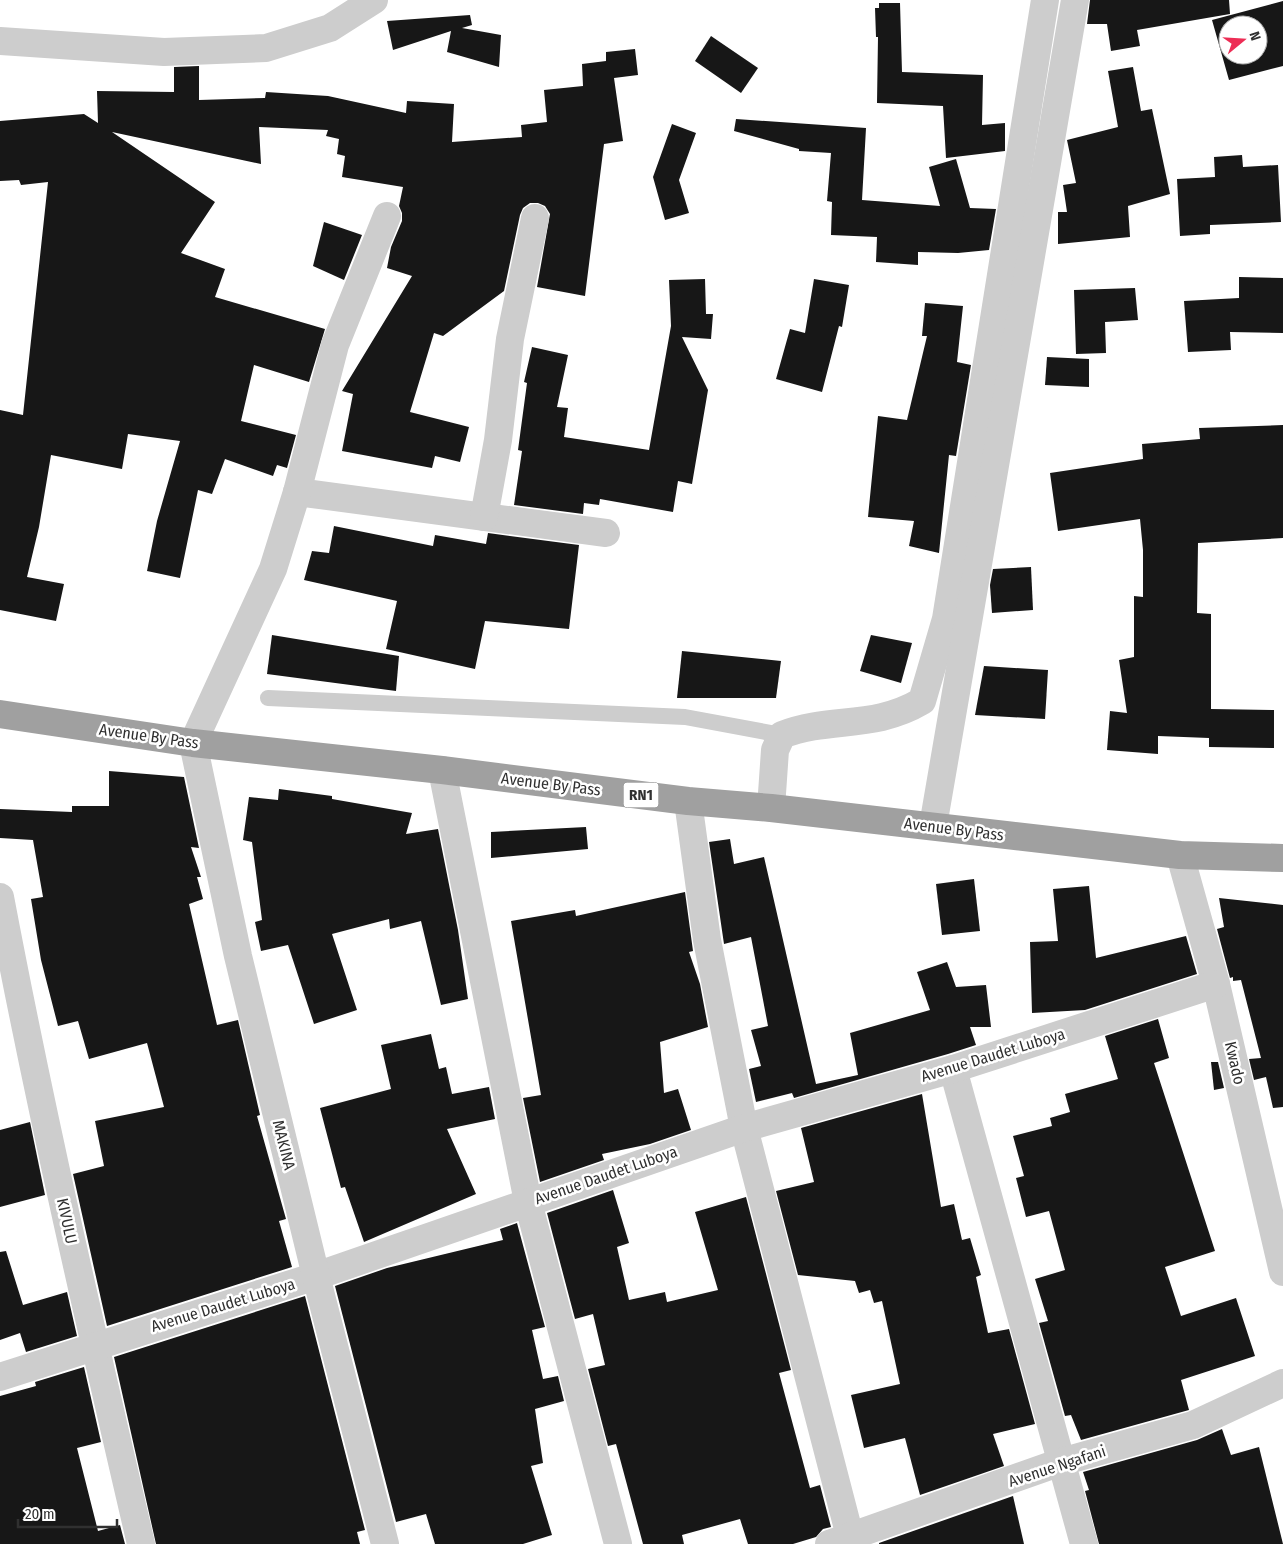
<svg xmlns="http://www.w3.org/2000/svg" width="1283" height="1544" viewBox="0 0 1283 1544" font-family="'Fira Sans Condensed',sans-serif">
<style>
.building{fill:#171717;fill-rule:evenodd}
.lines{fill:none;stroke-linecap:round;stroke-linejoin:round}
.service{stroke:#cdcdcd;stroke-width:16}
.minor{stroke:#cdcdcd;stroke-width:28}
.trunk{stroke:#a0a0a0;stroke-width:28}
.labels{text-anchor:middle;dominant-baseline:central;stroke-width:5;stroke-linejoin:round;paint-order:stroke}
.shield{fill:#fff;stroke:#6e6e6e;stroke-width:1}
.shield-label{font-size:15px;font-weight:bold;fill:#303030}
.street-label{font-size:16px;fill:#303030;stroke:#fff}
</style>
<rect width="100%" height="100%" fill="#fff"/>
<g class="building">
<polygon points="1090,0 1229,0 1230,14 1137,30 1140,46 1111,51 1107,24 1087,24"/>
<path d="M 1283,1 L 1283,66 L 1229,80 L 1212,20 ZM 1228,25 L 1258,25 L 1258,55 L 1228,55 Z"/>
<polygon points="879,3 900,3 902,72 983,75 982,125 1005,123 1005,151 946,158 943,106 877,103 878,37 876,37 875,8 879,8"/>
<polygon points="470,15 472,25 462,28 501,35 499,67 447,52 451,31 393,50 387,21"/>
<polygon points="711,36 758,68 741,93 695,61"/>
<polygon points="635,49 638,75 614,78 623,141 604,144 585,296 537,287 550,214 545,206 538,203 530,203 523,208 520,215 504,291 443,336 434,333 410,412 469,427 460,462 435,456 432,468 342,451 353,394 342,391 412,276 387,268 391,247 402,221 402,213 399,206 403,187 342,177 345,156 337,154 339,139 326,136 328,130 259,127 261,164 112,132 215,202 181,253 225,269 215,297 325,329 309,382 254,365 241,421 296,435 287,468 277,465 273,476 225,459 212,494 198,490 180,578 147,571 157,521 180,441 128,434 122,469 51,455 39,527 27,577 64,584 56,621 0,610 0,410 23,415 48,182 21,185 19,180 0,181 0,121 84,114 98,123 97,91 174,92 174,67 199,66 199,100 265,98 266,92 328,96 406,113 407,101 454,104 452,142 522,137 521,125 547,122 544,90 583,86 582,64 606,61 606,52"/>
<polygon points="1133,67 1141,111 1152,109 1170,194 1128,206 1130,237 1058,244 1058,212 1067,212 1063,185 1076,183 1067,140 1118,127 1108,71"/>
<polygon points="736,119 866,128 862,200 940,206 929,167 956,159 970,208 996,209 989,250 958,253 918,252 918,265 876,262 877,237 831,235 832,202 827,201 831,153 799,151 799,149 734,131"/>
<polygon points="672,124 696,133 679,180 689,213 665,220 653,177"/>
<polygon points="1242,155 1243,167 1278,165 1281,222 1210,225 1210,234 1180,236 1177,179 1215,177 1214,157"/>
<polygon points="324,222 362,235 344,280 313,266"/>
<polygon points="1239,277 1283,278 1283,333 1230,332 1231,350 1188,352 1184,301 1239,298"/>
<polygon points="705,279 706,314 713,314 711,339 682,337 708,390 692,484 678,481 673,512 600,499 599,505 584,503 583,514 514,505 522,451 518,450 527,383 524,382 532,347 568,355 557,407 568,408 564,437 649,450 671,326 669,280"/>
<polygon points="814,279 849,285 842,327 839,326 822,392 776,379 790,329 805,333"/>
<polygon points="1135,288 1138,320 1105,322 1106,353 1076,354 1074,290"/>
<polygon points="925,303 963,306 957,362 971,365 956,456 949,455 939,553 909,546 914,521 868,517 878,416 907,420 927,336 922,336"/>
<polygon points="1047,357 1089,359 1089,387 1045,385"/>
<polygon points="1283,425 1283,538 1198,543 1197,613 1211,614 1211,709 1274,710 1274,748 1209,747 1209,738 1158,736 1158,754 1107,750 1110,711 1127,713 1119,660 1134,657 1134,596 1143,597 1143,550 1140,519 1058,531 1050,473 1143,459 1142,444 1200,439 1199,428"/>
<polygon points="334,526 433,546 435,535 486,544 488,533 579,545 569,629 485,621 475,669 386,649 397,601 304,580 312,551 329,553"/>
<polygon points="1031,567 1033,610 992,613 990,585 993,569"/>
<polygon points="272,635 399,656 396,691 267,674"/>
<polygon points="871,635 912,643 901,683 860,671"/>
<polygon points="682,651 781,661 776,698 677,698"/>
<polygon points="984,666 1048,670 1045,719 975,715"/>
<polygon points="109,771 184,777 199,848 191,847 201,877 197,877 203,899 189,904 217,1025 238,1020 260,1115 257,1116 286,1219 279,1221 292,1267 107,1326 73,1174 104,1166 95,1121 164,1107 147,1043 89,1059 78,1021 58,1026 41,960 31,899 43,897 33,840 0,838 0,809 72,812 72,806 109,806"/>
<polygon points="279,789 332,796 332,799 412,813 406,834 438,829 458,930 468,999 441,1005 421,921 390,929 389,919 332,934 357,1010 314,1024 288,945 261,951 255,922 262,920 252,842 243,840 249,797 278,800"/>
<polygon points="586,827 588,849 491,858 491,832"/>
<polygon points="730,839 734,864 764,857 816,1084 858,1075 850,1033 930,1010 917,972 947,962 956,987 986,985 991,1027 970,1027 976,1045 948,1054 794,1098 792,1093 756,1102 749,1069 761,1066 751,1030 768,1026 751,937 724,944 709,842"/>
<polygon points="974,879 980,931 942,935 936,884"/>
<polygon points="1089,886 1096,958 1186,936 1197,974 1085,1010 1032,1013 1030,942 1058,941 1053,889"/>
<polygon points="685,892 693,951 689,952 700,984 708,1027 660,1042 664,1093 678,1089 691,1130 650,1144 602,1154 604,1160 540,1182 523,1098 541,1095 511,921 575,910 576,916"/>
<polygon points="1219,898 1283,905 1283,1107 1273,1108 1266,1077 1254,1080 1249,1059 1261,1058 1241,980 1233,981 1233,977 1230,978 1217,929 1224,927"/>
<polygon points="1158,1019 1169,1058 1154,1063 1215,1251 1165,1267 1181,1316 1236,1298 1255,1356 1181,1380 1189,1410 1081,1440 1071,1415 1065,1416 1039,1323 1048,1321 1035,1279 1065,1270 1049,1211 1026,1217 1016,1178 1024,1176 1013,1136 1052,1126 1050,1118 1070,1112 1065,1094 1118,1079 1105,1036"/>
<polygon points="431,1034 439,1069 446,1067 452,1094 489,1087 495,1119 447,1129 476,1194 364,1242 345,1187 341,1188 320,1108 391,1089 381,1045"/>
<polygon points="1211,1062 1218,1062 1224,1088 1214,1090"/>
<polygon points="922,1094 941,1207 954,1204 962,1240 970,1238 981,1275 976,1277 988,1333 1009,1329 1035,1424 993,1434 1004,1466 920,1495 905,1438 864,1448 851,1395 900,1384 882,1301 874,1303 870,1290 859,1293 855,1281 798,1275 776,1191 814,1182 801,1128"/>
<polygon points="30,1122 45,1195 0,1207 0,1130"/>
<polygon points="613,1190 629,1243 617,1247 629,1300 665,1292 667,1302 718,1290 695,1212 746,1197 791,1370 779,1373 810,1488 820,1485 831,1527 823,1529 816,1537 793,1544 748,1544 740,1519 682,1535 684,1544 643,1544 616,1444 608,1446 588,1369 605,1365 593,1314 575,1319 547,1213"/>
<polygon points="517,1223 545,1327 532,1330 543,1379 558,1376 564,1401 535,1409 543,1463 531,1466 552,1535 523,1544 435,1544 426,1514 396,1522 335,1286 387,1268 503,1240 500,1229"/>
<polygon points="6,1251 23,1305 67,1292 77,1336 26,1352 20,1333 0,1340 0,1252"/>
<polygon points="305,1296 365,1530 357,1532 360,1544 156,1544 114,1357"/>
<polygon points="84,1367 101,1442 77,1448 98,1531 120,1525 125,1544 0,1544 0,1396 36,1386 35,1382"/>
<polygon points="1222,1429 1231,1455 1259,1447 1283,1544 1099,1544 1085,1491 1089,1490 1083,1472 1197,1440"/>
<polygon points="1013,1496 1024,1544 879,1544 879,1543"/>
</g>
<g class="lines">
<polyline class="service" points="268,698 685,717 782,735"/>
<g class="minor">
<polyline points="0,41 164,52 266,48 330,28 374,0"/>
<polyline points="297,492 606,533"/>
<polyline points="484,517 498,440 510,339 535,218"/>
<polyline points="442,770 528,1202 618,1544"/>
<polyline points="688,801 707,940 744,1128 852,1544"/>
<path d="M 771,808 L 775,750 L 782,735 C 831,716 873,730 922,701 L 946,619 L 1045,0"/>
<polyline points="933,826 1075,0"/>
<polyline points="1180,855 1216,984 1283,1272"/>
<path d="M 0,897 C 41,1114 91,1329 141,1544"/>
<polyline points="953,1069 1084,1544"/>
<polyline points="0,1377 316,1276 744,1128 953,1069 1216,984"/>
<polyline points="385,1544 316,1276 238,956 193,743 273,569 297,492 335,345 387,216"/>
<polyline points="829,1544 1061,1462 1193,1425 1283,1383"/>
</g>
<polyline class="trunk" points="0,714 193,743 442,770 688,801 771,808 1180,855 1283,858"/>
</g>
<g class="labels">
<rect class="shield" x="623.5" y="782.5" width="35" height="25" rx="4"/>
<g class="shield-label">
<text x="641" y="795">RN1</text>
</g>
<g class="street-label">
<text transform="translate(149 736) rotate(8)">Avenue By Pass</text>
<text transform="translate(551 784) rotate(7)">Avenue By Pass</text>
<text transform="translate(954 829) rotate(7)">Avenue By Pass</text>
<text transform="translate(993 1055) rotate(-17)">Avenue Daudet Luboya</text>
<text transform="translate(1235 1063) rotate(77)">Kwado</text>
<text transform="translate(284 1145) rotate(76)">MAKINA</text>
<text transform="translate(606 1175) rotate(-19)">Avenue Daudet Luboya</text>
<text transform="translate(67 1221) rotate(78)">KIVULU</text>
<text transform="translate(223 1305) rotate(-17)">Avenue Daudet Luboya</text>
<text transform="translate(1057 1466) rotate(-18)">Avenue Ngafani</text>
</g>
</g>
<g transform="translate(1243 40) rotate(72)"><circle r="24" fill="#ffffff" stroke="#acacac"/>
<path d="M0-4L9 19L0 12L-9 19Z" fill="#ed2d55"/>
<text y="-8" font-size="14" font-weight="bold" text-anchor="middle" fill="#303030">N</text>
</g>
<path d="M18 1519v8h99v-8" fill="none" stroke="#303030" stroke-width="2.5"/>
<text x="25" y="1519" font-size="15" fill="#303030" stroke="#ffffff" stroke-width="4" paint-order="stroke">20 m</text>
</svg>
